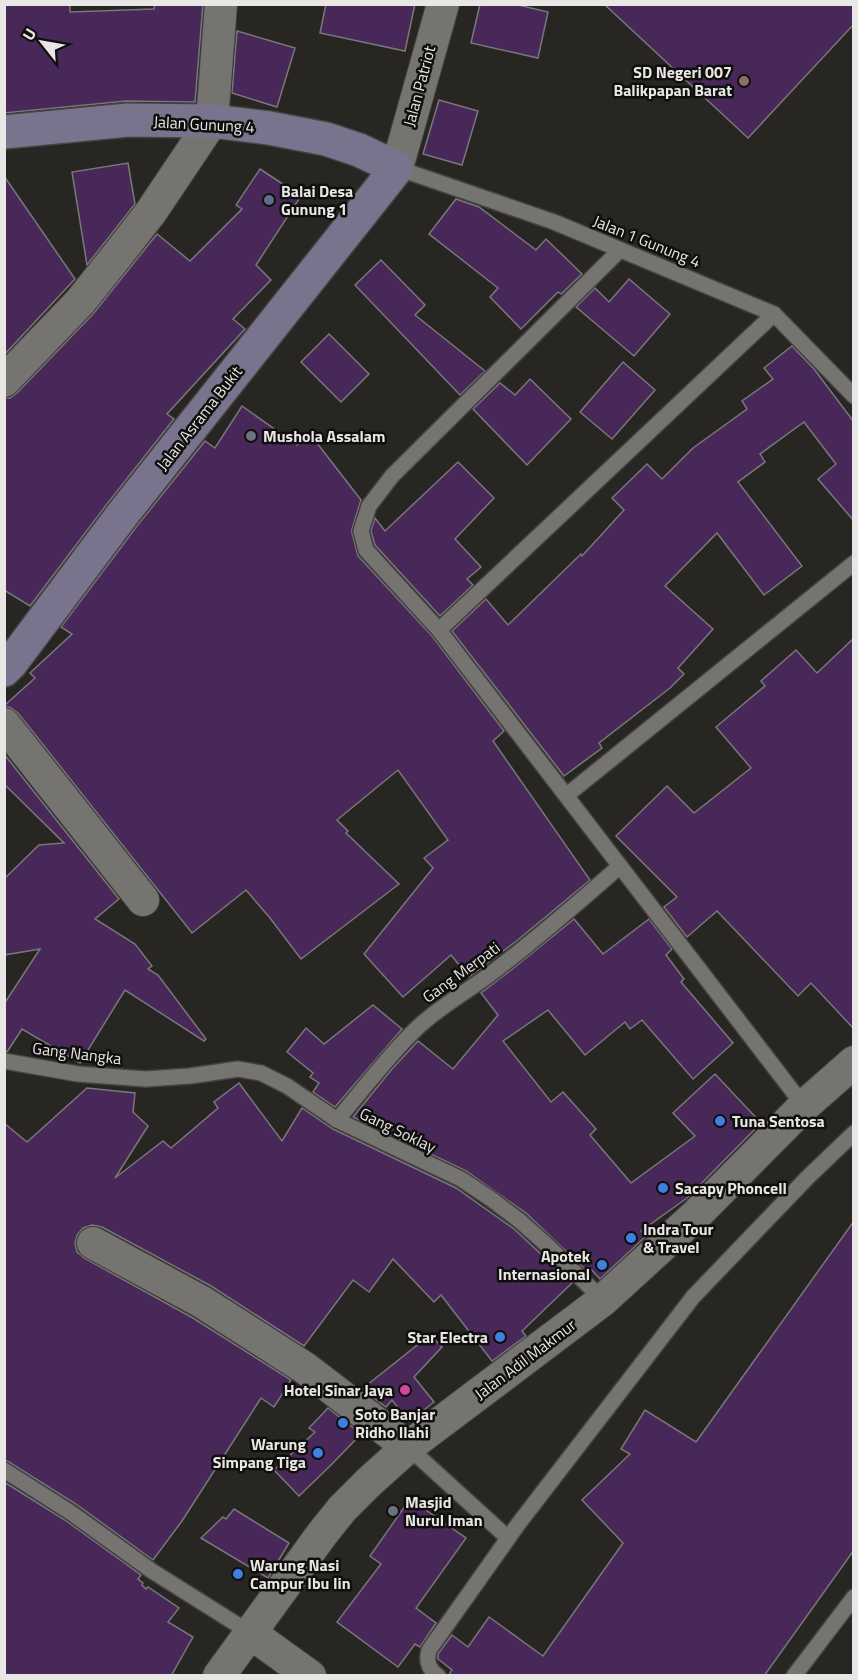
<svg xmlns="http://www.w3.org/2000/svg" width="858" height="1680" viewBox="0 0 858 1680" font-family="'Titillium Web',sans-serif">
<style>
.building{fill:#472859;stroke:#79777a;stroke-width:1.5}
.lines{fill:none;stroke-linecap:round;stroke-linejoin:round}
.lane-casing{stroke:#454341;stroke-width:18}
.street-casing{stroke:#454341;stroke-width:34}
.secondary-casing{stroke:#454341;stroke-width:36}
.lane{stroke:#767471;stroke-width:15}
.street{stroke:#767471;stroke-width:32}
.secondary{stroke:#7a738d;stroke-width:33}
.education-dot{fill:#8d6e63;stroke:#100f0e;stroke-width:2}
.service-dot{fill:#5c6f8a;stroke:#100f0e;stroke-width:2}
.worship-dot{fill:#6b7280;stroke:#100f0e;stroke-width:2}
.shop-dot{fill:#3f7fe0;stroke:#100f0e;stroke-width:2}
.hotel-dot{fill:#d1479c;stroke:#100f0e;stroke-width:2}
.labels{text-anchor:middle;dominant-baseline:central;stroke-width:5;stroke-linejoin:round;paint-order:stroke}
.poi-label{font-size:16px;font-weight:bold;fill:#e8e7e5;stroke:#100f0e;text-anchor:start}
.street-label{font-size:16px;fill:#e8e7e5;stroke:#100f0e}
</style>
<rect width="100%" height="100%" fill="#282623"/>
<g class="building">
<polygon points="4,4 70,4 70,12 154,9 155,4 203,4 195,102 126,101 4,113"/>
<polygon points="326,4 415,4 405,51 320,33"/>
<polygon points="480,4 514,4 548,12 538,58 471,43"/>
<polygon points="604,4 854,4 854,24 748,138"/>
<polygon points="237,31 295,48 277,107 232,93"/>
<polygon points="439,100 478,111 462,165 423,154"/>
<polygon points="128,163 135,204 87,265 72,172"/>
<polygon points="260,169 301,196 256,265 271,280 233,319 245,329 167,414 174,419 107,504 30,606 4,590 4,398 10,398 17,393 93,314 157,234 190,261 242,209 236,205"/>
<polygon points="4,176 75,279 4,355"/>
<polygon points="456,199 479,207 536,250 546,239 582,274 561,294 558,292 521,329 490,297 498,288 429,234"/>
<polygon points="381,260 425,305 415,315 485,371 460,395 355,285"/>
<polygon points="629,279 670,314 634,356 576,307 595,288 609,302"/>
<polygon points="329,334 369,374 341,402 301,362"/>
<polygon points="792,346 814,369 854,422 854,521 818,479 836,464 804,422 760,454 765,462 738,482 802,566 764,595 717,533 665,586 713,629 678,668 684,674 670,688 599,743 602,748 564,776 452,631 486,599 508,625 581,554 582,556 624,510 612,498 647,464 662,479 693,448 747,409 742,401 773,379 764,368"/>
<polygon points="623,362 655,390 612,439 580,412"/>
<polygon points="530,379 571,419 527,465 473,409 500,383 515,395"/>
<polygon points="242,406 297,445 310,434 361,500 352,529 352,533 358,556 432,636 504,731 493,741 590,880 519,939 469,977 451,955 403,997 364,954 433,868 424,858 448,840 398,770 337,820 348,831 346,833 399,884 301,959 270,918 246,890 192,933 18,713 11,708 4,706 35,678 30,673 72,634 61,627 137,526 205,441 215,448"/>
<polygon points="458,462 494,498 455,539 481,567 467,579 473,585 440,616 375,545 371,531 375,518 385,531"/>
<polygon points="854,638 854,1029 811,983 798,996 717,911 687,937 664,907 677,897 616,836 667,786 694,813 751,768 716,727 765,686 761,681 796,650 817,673"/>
<polygon points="4,754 119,899 95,919 135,944 152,966 148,969 158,975 206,1039 204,1041 125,990 80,1063 22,1029 7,1052 4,1051 4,1004 40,949 4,955 4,879 39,845 64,843 4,784"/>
<polygon points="574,919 603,954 649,919 672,949 666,955 684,979 681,982 733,1043 693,1079 642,1020 630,1029 625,1022 585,1055 548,1010 503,1041 551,1102 563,1092 596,1129 590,1135 631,1183 695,1136 673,1113 715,1074 761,1123 687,1198 641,1231 645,1237 600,1279 589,1267 586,1270 526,1213 466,1171 353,1117 392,1069 418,1041 453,1069 498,1015 481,993 515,967"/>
<polygon points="373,1005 402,1029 335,1107 313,1092 319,1083 310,1077 313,1073 287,1052 306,1028 324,1044"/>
<polygon points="239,1083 282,1141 302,1108 333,1129 456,1188 514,1229 572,1283 522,1331 526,1336 492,1361 441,1295 434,1302 393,1259 369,1292 353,1280 304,1346 211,1286 102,1227 92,1225 83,1228 77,1235 75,1243 77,1252 84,1258 193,1318 291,1380 274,1407 261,1398 182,1521 153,1560 76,1504 9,1462 4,1460 4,1123 27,1142 87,1088 135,1093 133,1112 148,1126 115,1178 163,1141 171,1148 218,1108 214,1102"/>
<polygon points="854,1221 854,1550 764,1676 448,1676 452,1670 438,1659 438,1654 452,1635 468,1647 489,1617 543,1656 623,1543 582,1500 630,1454 621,1449 645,1410 696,1442"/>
<polygon points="430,1335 442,1347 414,1377 434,1402 409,1422 392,1400 386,1407 362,1389"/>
<polygon points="328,1408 361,1434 332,1464 299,1496 274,1470 315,1432 309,1428"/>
<polygon points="4,1482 65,1520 141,1575 138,1579 143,1583 142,1585 146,1589 148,1587 179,1608 168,1622 193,1637 171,1676 4,1676"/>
<polygon points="410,1499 466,1538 416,1608 436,1623 420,1647 415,1644 398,1667 337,1622 381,1564 370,1556"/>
<polygon points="234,1509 289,1543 268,1578 201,1538 223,1517 226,1519"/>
</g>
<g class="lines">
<defs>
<g id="lane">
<polyline points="397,168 554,222 774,314 854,396"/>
<polyline points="620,250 392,476 369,506 361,531 366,550 439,630 804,1106"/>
<polyline points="439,630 774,314"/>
<polyline points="567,795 854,563"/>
<polyline points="4,1061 78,1074 146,1079 190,1076 238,1069 261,1073 287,1086 337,1120 461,1179 491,1199 520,1221 548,1246 603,1300"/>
<path d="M 337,1120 C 363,1090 387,1057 415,1030 C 438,1007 467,992 493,972 C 537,939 578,903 620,866"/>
<polyline points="408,1447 508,1538"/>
<polyline points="4,1470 70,1512 152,1571 249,1632"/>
<path d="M 438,1676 C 428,1669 426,1661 429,1650 L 519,1523 L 693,1297 L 807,1178 L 854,1133"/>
<polyline points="794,1676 854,1597"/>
</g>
<g id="street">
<polyline points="397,168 443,4"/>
<polyline points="4,381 80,302 116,257 151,212 212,121 221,4"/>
<polyline points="4,724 143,900"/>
<polyline points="93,1243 202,1302 305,1368 408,1447"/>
<polyline points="249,1632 310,1676"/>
<polyline points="219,1676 322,1534 342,1509 369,1482 408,1447 603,1300 696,1215 804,1106 854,1062"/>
</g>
<polyline id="secondary" points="4,132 128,120 212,121 269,128 326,139 359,150 397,168 122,515 11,663 4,670"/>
</defs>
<use href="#lane" class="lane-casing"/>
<use href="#street" class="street-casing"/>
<use href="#secondary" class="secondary-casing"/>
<use href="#lane" class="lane"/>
<use href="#street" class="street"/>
<use href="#secondary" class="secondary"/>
</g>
<circle class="education-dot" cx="744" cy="81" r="6"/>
<circle class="service-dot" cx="269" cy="200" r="6"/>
<g class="worship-dot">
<circle cx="251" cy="436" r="6"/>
<circle cx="393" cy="1511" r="6"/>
</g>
<g class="shop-dot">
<circle cx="720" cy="1121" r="6"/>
<circle cx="663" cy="1188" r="6"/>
<circle cx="631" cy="1238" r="6"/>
<circle cx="602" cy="1265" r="6"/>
<circle cx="500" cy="1337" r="6"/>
<circle cx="343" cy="1423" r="6"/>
<circle cx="318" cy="1453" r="6"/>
<circle cx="238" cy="1574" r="6"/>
</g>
<circle class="hotel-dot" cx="405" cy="1390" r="6"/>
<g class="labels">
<g class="poi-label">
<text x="732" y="72" text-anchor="end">SD Negeri 007<tspan x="732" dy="18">Balikpapan Barat</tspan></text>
<text x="281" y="191">Balai Desa<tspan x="281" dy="18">Gunung 1</tspan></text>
<text x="263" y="436">Mushola Assalam</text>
<text x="732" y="1121">Tuna Sentosa</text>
<text x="675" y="1188">Sacapy Phoncell</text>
<text x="643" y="1229">Indra Tour<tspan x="643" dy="18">&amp; Travel</tspan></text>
<text x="590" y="1256" text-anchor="end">Apotek<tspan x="590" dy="18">Internasional</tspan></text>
<text x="488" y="1337" text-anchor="end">Star Electra</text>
<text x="393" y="1390" text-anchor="end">Hotel Sinar Jaya</text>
<text x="355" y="1414">Soto Banjar<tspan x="355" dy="18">Ridho Ilahi</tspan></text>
<text x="306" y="1444" text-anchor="end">Warung<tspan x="306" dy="18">Simpang Tiga</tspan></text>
<text x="405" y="1502">Masjid<tspan x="405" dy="18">Nurul Iman</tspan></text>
<text x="250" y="1565">Warung Nasi<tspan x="250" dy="18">Campur Ibu Iin</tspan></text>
</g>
<g class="street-label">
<text transform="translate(419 86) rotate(-75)">Jalan Patriot</text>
<text transform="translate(204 124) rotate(3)">Jalan Gunung 4</text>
<text transform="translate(647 241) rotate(22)">Jalan 1 Gunung 4</text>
<text transform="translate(199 418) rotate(-52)">Jalan Asrama Bukit</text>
<text transform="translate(461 972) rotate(-36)">Gang Merpati</text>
<text transform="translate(77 1053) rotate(7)">Gang Nangka</text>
<text transform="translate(398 1130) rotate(26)">Gang Soklay</text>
<text transform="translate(525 1359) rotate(-37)">Jalan Adil Makmur</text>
</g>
</g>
<rect width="858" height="1680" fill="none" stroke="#e8e7e5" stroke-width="12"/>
<g transform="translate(42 42) rotate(301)" stroke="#100f0e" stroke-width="4.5" paint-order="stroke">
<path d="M0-4.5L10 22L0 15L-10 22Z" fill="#e8e7e5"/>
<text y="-9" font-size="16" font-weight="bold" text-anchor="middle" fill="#e8e7e5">U</text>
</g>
</svg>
